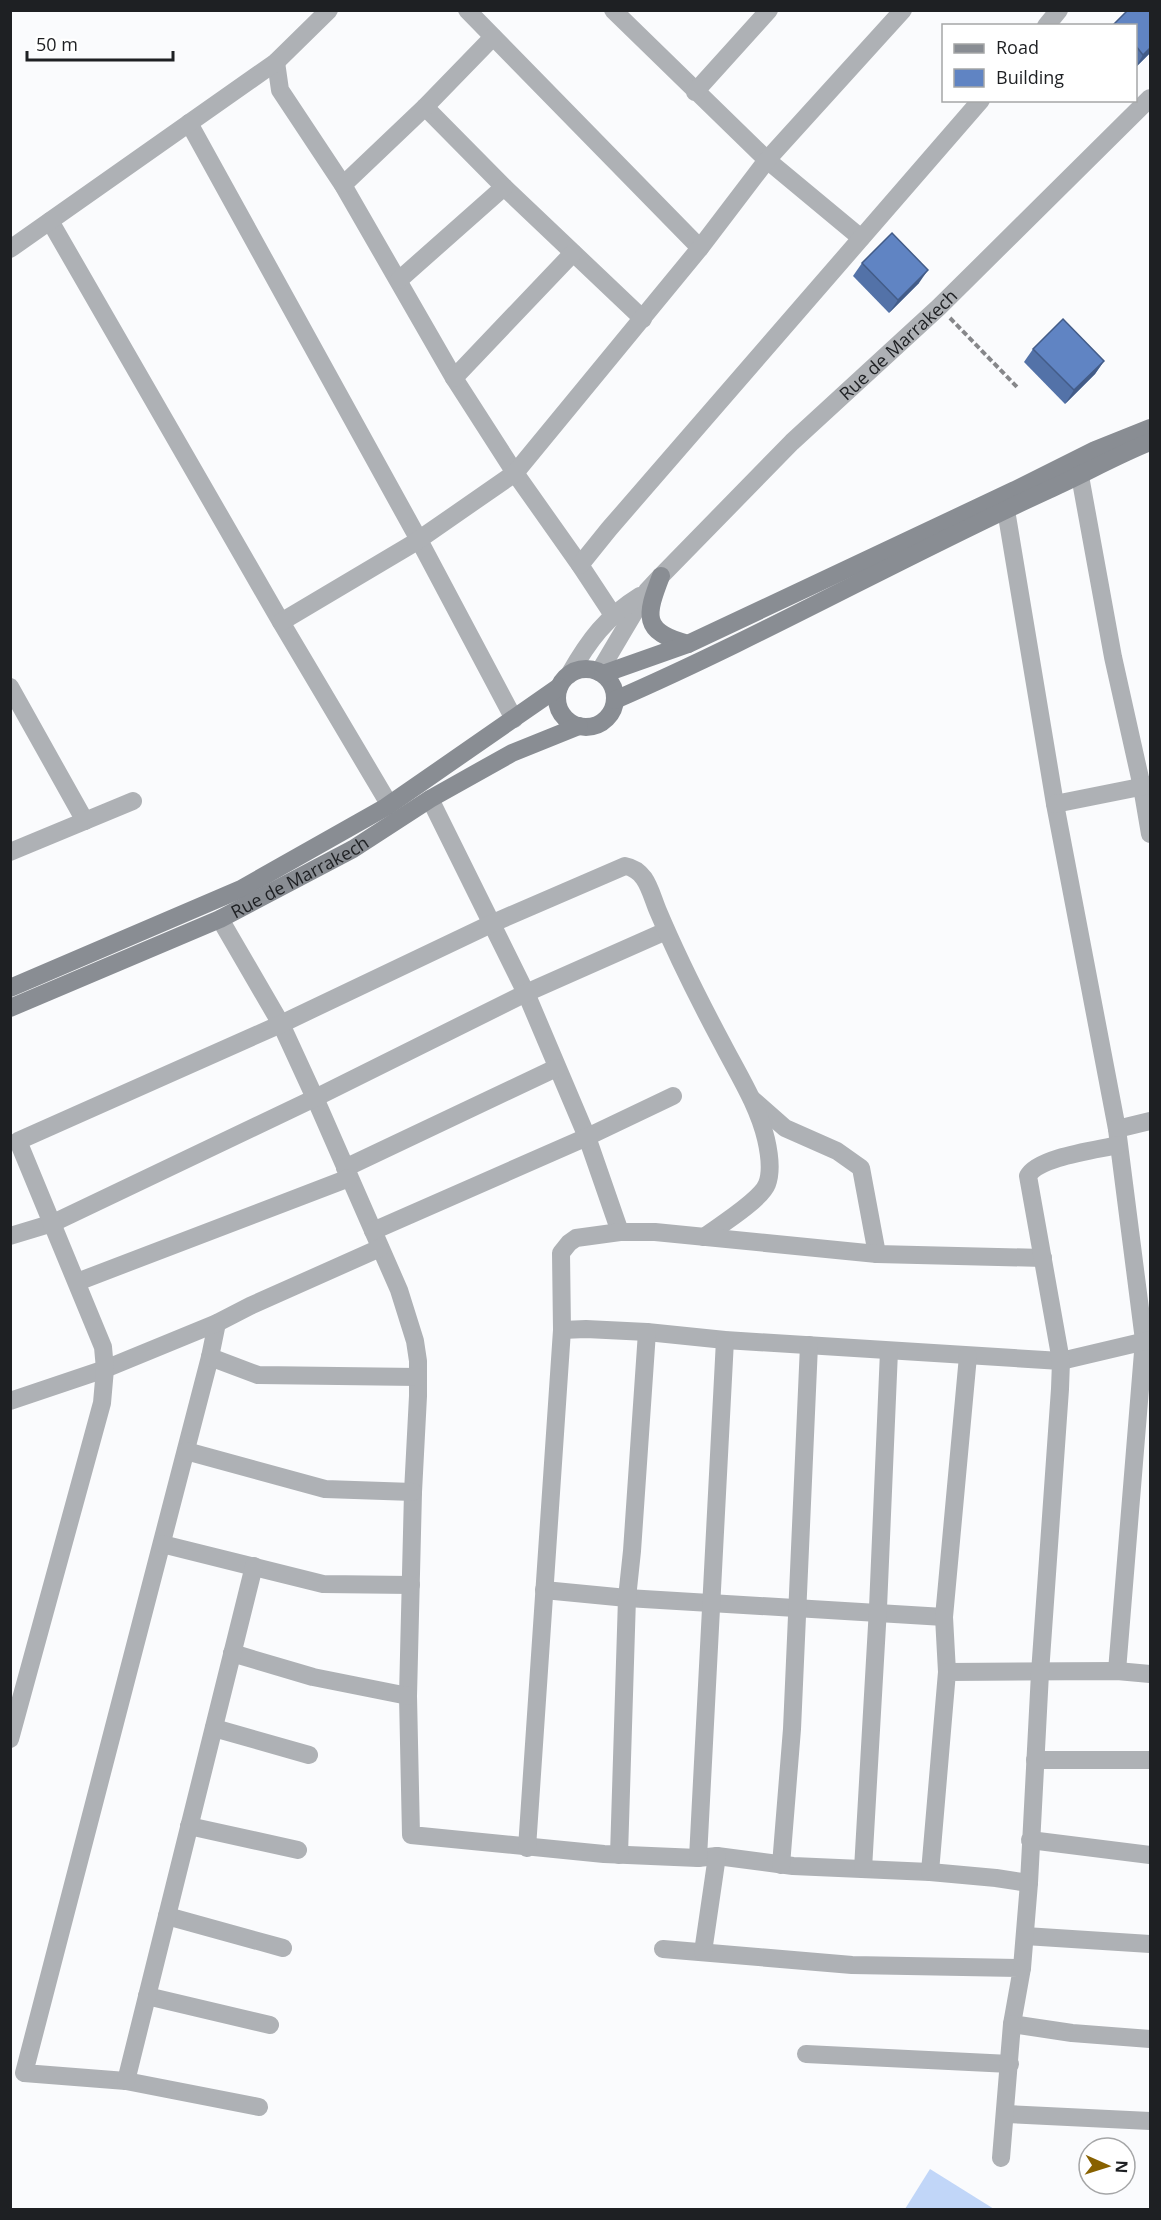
<svg xmlns="http://www.w3.org/2000/svg" width="1161" height="2220" viewBox="0 0 1161 2220" font-family="'Open Sans',sans-serif">
<style>
.green{fill:#c1d6f8}
.lines{fill:none;stroke-linecap:round;stroke-linejoin:round}
.path{stroke:#86878a;stroke-width:4;stroke-dasharray:6 3;stroke-linecap:butt}
.minor{stroke:#aeb1b5;stroke-width:18}
.tertiary{stroke:#aeb1b5;stroke-width:18}
.secondary{stroke:#898d93;stroke-width:18}
.wall{fill:#5372a8}
.shaded-wall{fill:#435c88}
.building{fill:#6084c3;stroke:#435c88;stroke-width:1.5}
.labels{text-anchor:middle;dominant-baseline:central;stroke-width:4.5;stroke-linejoin:round;paint-order:stroke}
.street-label{font-size:18px;fill:#1e2023;stroke:#fff}
</style>
<rect width="100%" height="100%" fill="#fafbfd"/>
<polygon class="green" points="930,2169 994,2209 905,2209"/>
<g class="lines">
<polyline class="path" points="950,318 1018,388"/>
<g class="minor">
<polyline points="467,10 700,248"/>
<polyline points="613,10 767,160 861,238"/>
<polyline points="1046,26 1059,10"/>
<polyline points="276,62 280,90 343,185 454,378 515,473 580,565 613,615"/>
<polyline points="695,92 769,10"/>
<polyline points="425,107 504,187 643,319"/>
<polyline points="189,123 419,540 514,719"/>
<polyline points="343,185 425,107 493,37"/>
<polyline points="50,221 281,622 389,804"/>
<polyline points="10,249 276,62 329,10"/>
<polyline points="399,280 504,187"/>
<polyline points="454,378 573,253"/>
<polyline points="1080,476 1113,657 1142,787 1150,834"/>
<polyline points="1006,510 1055,804 1117,1129 1144,1340 1117,1671"/>
<polyline points="580,565 609,529 981,100"/>
<polyline points="281,622 414,543 515,473 700,248 767,160 903,10"/>
<polyline points="10,687 85,821"/>
<polyline points="430,799 526,993 587,1137 620,1232"/>
<polyline points="1055,804 1150,785"/>
<polyline points="10,852 133,801"/>
<polyline points="220,919 281,1024 315,1098 399,1290 415,1341 418,1361 418,1396 413,1492 408,1696 411,1835 604,1854 698,1858 717,1856 793,1866 930,1872 996,1878 1029,1883"/>
<polyline points="752,1099 785,1128 837,1151 861,1168 877,1254"/>
<polyline points="1117,1129 1150,1121"/>
<polyline points="345,1168 556,1068"/>
<polyline points="373,1231 587,1137 673,1096"/>
<polyline points="10,1236 53,1223 315,1098 526,993 666,931"/>
<polyline points="77,1282 349,1178"/>
<polyline points="217,1323 210,1357 24,2073 126,2081 259,2107"/>
<polyline points="562,1330 586,1329 647,1332 725,1340 1061,1361 1150,1340"/>
<polyline points="210,1357 258,1375 418,1377"/>
<polyline points="10,1401 105,1369 217,1323 250,1306 380,1248"/>
<polyline points="186,1451 325,1489 413,1492"/>
<polyline points="162,1544 323,1584 411,1585"/>
<polyline points="544,1590 627,1598 944,1617"/>
<polyline points="232,1653 313,1677 408,1696"/>
<polyline points="947,1672 944,1617 968,1356"/>
<polyline points="214,1728 309,1755"/>
<path d="M 10,1739 L 102,1403 L 105,1369 L 103,1347 L 18,1141 L 281,1024 L 493,923 L 625,866 C 647,870 650,892 658,911 C 677,956 699,1000 722,1043 C 738,1074 758,1105 766,1139 C 769,1152 772,1171 767,1184 C 761,1200 719,1226 704,1237"/>
<polyline points="1035,1760 1150,1760"/>
<polyline points="189,1826 298,1850"/>
<polyline points="1030,1840 1150,1855"/>
<polyline points="527,1848 562,1330 561,1253 569,1243 576,1238 620,1232 655,1232 877,1254 1043,1258"/>
<polyline points="619,1855 627,1598 632,1551 647,1332"/>
<polyline points="698,1858 725,1340"/>
<polyline points="781,1865 792,1729 809,1345"/>
<polyline points="863,1869 878,1608 889,1351"/>
<polyline points="930,1872 947,1672 1117,1671 1150,1674"/>
<polyline points="167,1916 283,1948"/>
<polyline points="1025,1936 1150,1944"/>
<polyline points="663,1949 852,1965 1022,1968 1012,2024 1072,2033 1150,2039"/>
<polyline points="703,1952 717,1856"/>
<path d="M 1022,1968 L 1029,1883 L 1040,1673 L 1060,1389 L 1061,1361 L 1028,1176 C 1038,1157 1097,1150 1118,1145"/>
<polyline points="147,1996 270,2025"/>
<polyline points="806,2054 1010,2064"/>
<polyline points="126,2081 254,1566"/>
<polyline points="1006,2114 1150,2121"/>
<polyline points="1001,2158 1012,2024"/>
</g>
<g class="tertiary">
<path id="s1" d="M 599,672 L 647,591 L 661,576 L 792,442 L 939,307 L 1150,98"/>
<path d="M 569,675 C 589,640 606,617 640,596"/>
</g>
<g class="secondary">
<path d="M 661,576 C 646,615 641,632 688,644"/>
<circle cx="586" cy="698" r="29"/>
<polyline points="603,674 688,644 1015,490 1095,450 1150,428"/>
<path d="M 615,700 C 762,636 902,557 1048,490 C 1082,475 1115,456 1150,442"/>
<polyline points="10,988 241,889 386,807 559,687"/>
<path id="s2" d="M 10,1008 L 220,919 L 353,849 L 430,799 L 512,753 L 579,726"/>
</g>
</g>
<g class="wall">
<polygon points="1128,10 1150,10 1150,53 1136,67 1136,26 1113,26"/>
<polygon points="862,263 919,283 889,313 853,276"/>
<polygon points="1033,349 1104,361 1095,374 1065,404 1024,362"/>
</g>
<g class="shaded-wall">
<polygon points="1150,48 1150,53 1136,67 1143,55"/>
<polygon points="928,270 919,283 889,313 898,300"/>
<polygon points="1104,361 1095,374 1065,404 1074,390"/>
</g>
<g class="building">
<polygon points="1128,10 1150,10 1150,48 1143,55 1136,46 1136,26 1116,26 1114,24"/>
<polygon points="892,233 928,270 898,300 862,263"/>
<polygon points="1063,319 1104,361 1074,390 1033,349"/>
</g>
<g class="labels">
<g class="street-label">
<text stroke="none"><textPath href="#s1" startOffset="446">Rue de Marrakech</textPath></text>
<text stroke="none"><textPath href="#s2" startOffset="318">Rue de Marrakech</textPath></text>
</g>
</g>
<rect width="1161" height="2220" fill="none" stroke="#1e2023" stroke-width="24"/>
<rect x="942" y="24" width="195" height="78" fill="#ffffff" stroke="#a5a6a7" stroke-width="1.5"/>
<rect x="954" y="44" width="30" height="9" fill="#898d93" stroke="#a5a6a7" stroke-width="1.5"/>
<text x="996" y="54" font-size="18" fill="#1e2023">Road</text>
<rect x="954" y="69" width="30" height="18" fill="#6084c3" stroke="#a5a6a7" stroke-width="1.5"/>
<text x="996" y="84" font-size="18" fill="#1e2023">Building</text>
<g transform="translate(1107 2166) rotate(93)"><circle r="28" fill="#ffffff" stroke="#a5a6a7" stroke-width="1.5"/>
<path d="M0-4.5L10 22L0 15L-10 22Z" fill="#886100"/>
<text y="-9" font-size="16" font-weight="bold" text-anchor="middle" fill="#1e2023">N</text>
</g>
<path d="M27 51v9h146v-9" fill="none" stroke="#1e2023" stroke-width="3"/>
<text x="36" y="51" font-size="18" fill="#1e2023" stroke="#ffffff" stroke-width="4.5" paint-order="stroke">50 m</text>
</svg>
